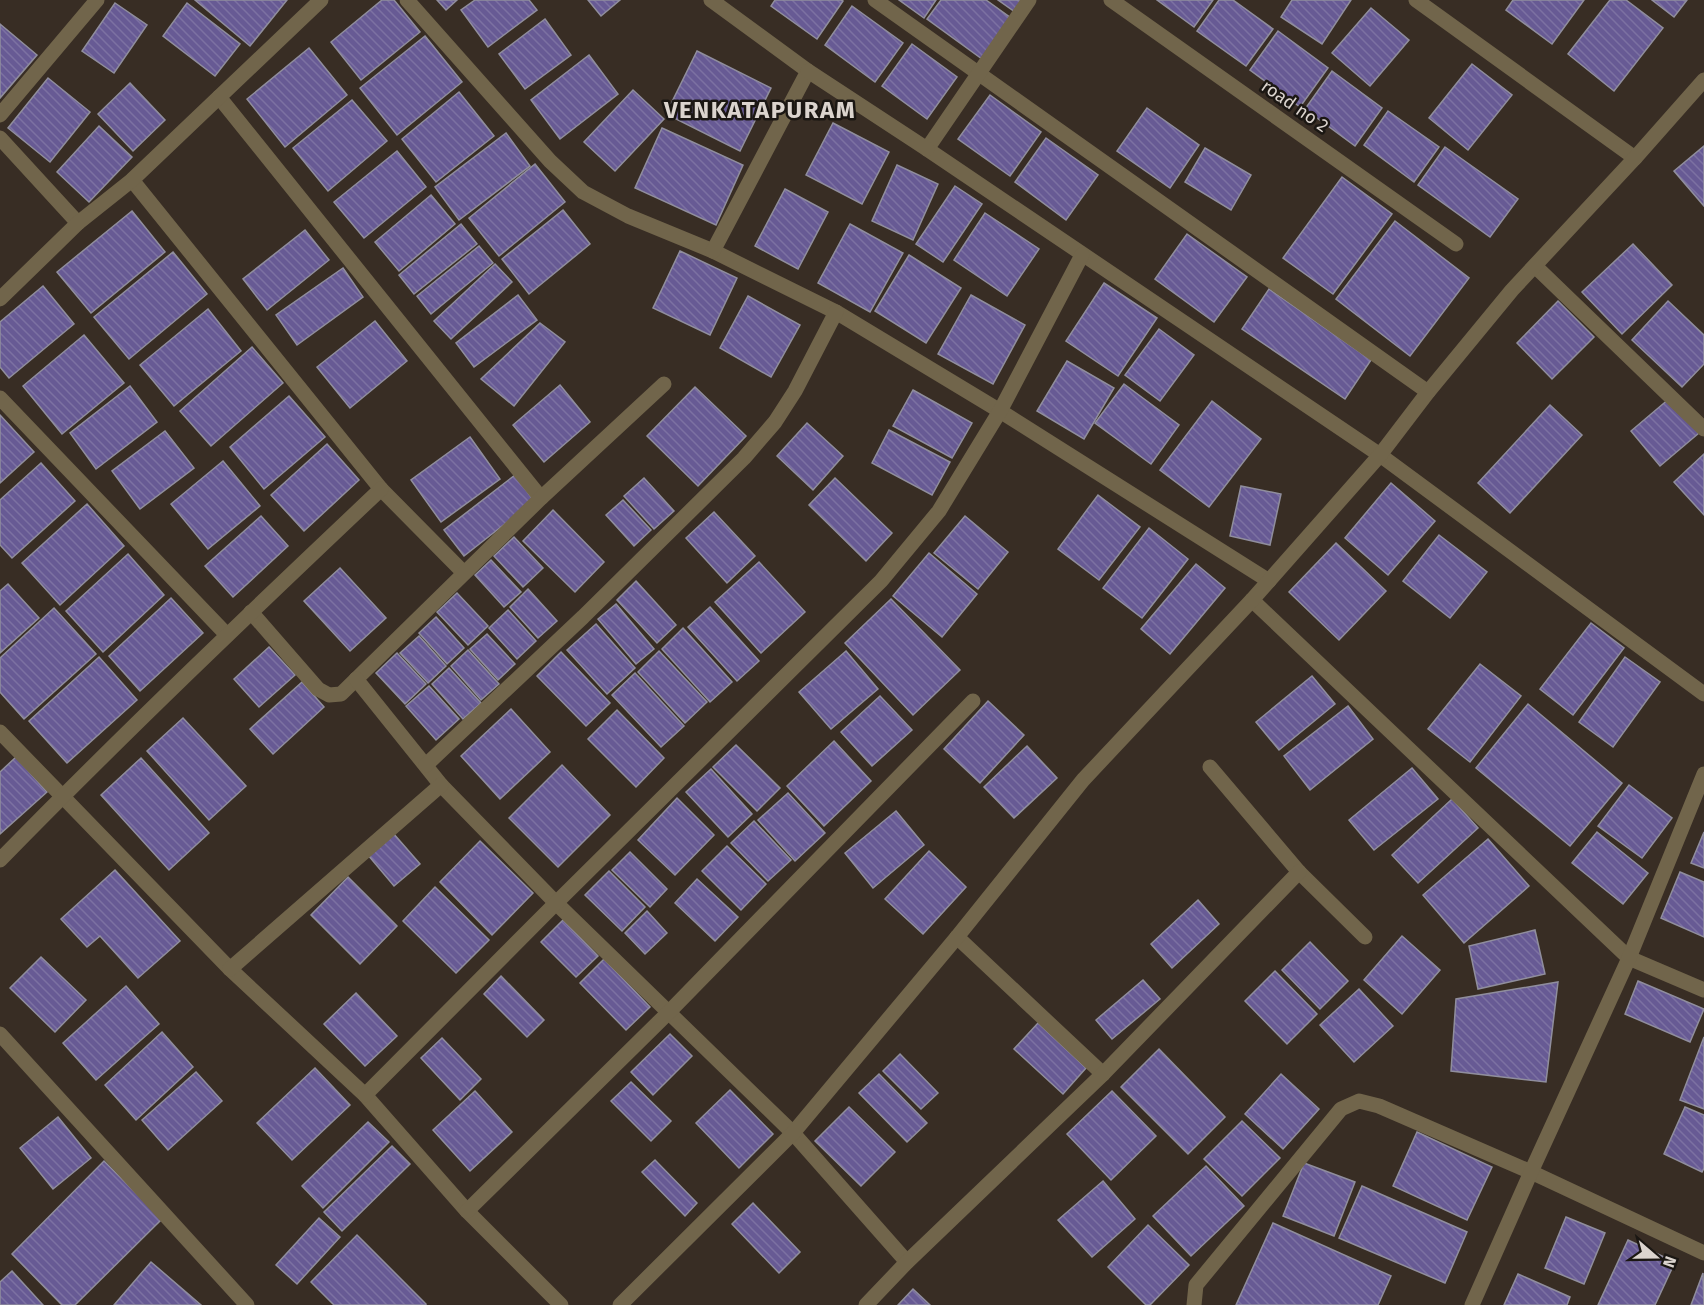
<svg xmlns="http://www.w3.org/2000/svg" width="1704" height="1305" viewBox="0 0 1704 1305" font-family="'Fira Sans',sans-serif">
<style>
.building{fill:url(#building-back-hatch);stroke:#908e9d;stroke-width:1.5}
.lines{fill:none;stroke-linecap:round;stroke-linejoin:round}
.minor{stroke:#71654b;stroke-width:15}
.labels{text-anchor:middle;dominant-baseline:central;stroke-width:5;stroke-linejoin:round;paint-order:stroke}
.street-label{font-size:18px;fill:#dbd4ce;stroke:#1b1713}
.district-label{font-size:24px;font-weight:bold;letter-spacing:1.5px;fill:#dbd4ce;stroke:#1b1713}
</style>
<defs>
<pattern id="building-back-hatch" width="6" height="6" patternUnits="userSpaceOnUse" patternTransform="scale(1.5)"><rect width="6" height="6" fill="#675a94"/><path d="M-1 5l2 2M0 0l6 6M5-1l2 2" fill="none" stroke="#7c71a2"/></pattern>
</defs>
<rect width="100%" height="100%" fill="#382d24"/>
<g class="building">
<polygon points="195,0 287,0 250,46"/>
<polygon points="382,0 394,0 420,32 361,80 331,42"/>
<polygon points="437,0 457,0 446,10"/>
<polygon points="475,0 529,0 537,10 488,47 461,10"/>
<polygon points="588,0 620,0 601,16"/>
<polygon points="775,0 841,0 843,1 817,39 771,6"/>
<polygon points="899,0 936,0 924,18"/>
<polygon points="941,0 986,0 1011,18 982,59 927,19"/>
<polygon points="998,0 1024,0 1015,12"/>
<polygon points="1157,0 1213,0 1194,27"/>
<polygon points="1219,0 1233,0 1273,29 1246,66 1197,31"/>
<polygon points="1292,0 1351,0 1322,44 1281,17"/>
<polygon points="1513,0 1584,0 1552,44 1506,10"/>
<polygon points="1610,0 1626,0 1663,28 1614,91 1568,54"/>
<polygon points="1652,0 1687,0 1674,17"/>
<polygon points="115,3 147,25 114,73 82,51"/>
<polygon points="187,3 240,44 215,76 163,36"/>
<polygon points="852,6 903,43 875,82 825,45"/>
<polygon points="1371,8 1409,40 1370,86 1332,53"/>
<polygon points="545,19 571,55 525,89 499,54"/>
<polygon points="0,24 37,55 0,98"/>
<polygon points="1278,31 1328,68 1300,107 1250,70"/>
<polygon points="425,36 462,82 397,135 360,88"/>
<polygon points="912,44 957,77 927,119 882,86"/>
<polygon points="309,48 347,95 285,147 247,99"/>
<polygon points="697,51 771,88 740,151 666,114"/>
<polygon points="589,55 618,94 560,139 531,100"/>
<polygon points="1472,64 1512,95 1468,150 1429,118"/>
<polygon points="1332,71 1382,108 1355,146 1305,109"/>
<polygon points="48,78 90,112 50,162 8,128"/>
<polygon points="130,83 165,120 133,151 98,114"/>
<polygon points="633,90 664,119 615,171 584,142"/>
<polygon points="459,92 494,136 436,182 402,139"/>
<polygon points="990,95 1041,132 1010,176 958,139"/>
<polygon points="352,100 387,141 328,191 293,148"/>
<polygon points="1147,108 1199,145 1170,188 1117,151"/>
<polygon points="1388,111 1439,147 1414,182 1364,145"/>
<polygon points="833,123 889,152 862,204 806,175"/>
<polygon points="99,126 132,157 89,202 57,172"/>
<polygon points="662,128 743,165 716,225 635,188"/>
<polygon points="506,133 530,166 459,220 435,187"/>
<polygon points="1046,138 1098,175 1066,220 1015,182"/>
<polygon points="1704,146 1704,206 1674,171"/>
<polygon points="1445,147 1518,199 1490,237 1418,185"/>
<polygon points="1205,148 1251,175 1231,210 1185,182"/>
<polygon points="397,151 426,187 364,238 334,202"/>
<polygon points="535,164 565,202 499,256 469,218"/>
<polygon points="897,165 938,184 913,240 872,221"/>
<polygon points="1342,177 1392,214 1333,294 1283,258"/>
<polygon points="955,186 982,204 943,262 916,244"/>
<polygon points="785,189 828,212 798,269 755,246"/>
<polygon points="431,195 455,224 399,271 375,242"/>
<polygon points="563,210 590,244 529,294 502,259"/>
<polygon points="132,211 165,252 91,313 57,272"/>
<polygon points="985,213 1039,249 1007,296 954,260"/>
<polygon points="1395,221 1469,278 1410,356 1336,299"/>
<polygon points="461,224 477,244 414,294 399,275"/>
<polygon points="850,224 903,253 870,312 818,283"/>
<polygon points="305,230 329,260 267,310 243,279"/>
<polygon points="1187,234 1247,277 1214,322 1155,279"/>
<polygon points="1633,244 1672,285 1622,334 1582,292"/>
<polygon points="479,246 493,263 431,314 417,296"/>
<polygon points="680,251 737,278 710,335 653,308"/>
<polygon points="173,252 207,294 129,359 94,317"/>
<polygon points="909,255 961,288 926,343 875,311"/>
<polygon points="495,264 512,282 451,339 434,321"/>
<polygon points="343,268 363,297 297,345 276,315"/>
<polygon points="1104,283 1157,318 1118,376 1066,341"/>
<polygon points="43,286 74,324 9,378 0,367 0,322"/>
<polygon points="1269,289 1371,360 1345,399 1242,329"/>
<polygon points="518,295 537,320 474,367 456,343"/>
<polygon points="971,295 1025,325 993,384 938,354"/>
<polygon points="748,296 800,325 771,377 720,348"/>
<polygon points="1558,301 1594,337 1552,379 1517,343"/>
<polygon points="1668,301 1704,335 1704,364 1682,387 1632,340"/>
<polygon points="208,309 241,351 174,406 140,365"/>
<polygon points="375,321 407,361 350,408 317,367"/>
<polygon points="540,323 565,342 514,406 481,379"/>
<polygon points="1159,329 1194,355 1160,401 1125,375"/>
<polygon points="84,335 124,383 62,434 23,386"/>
<polygon points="252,347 283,383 211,446 180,411"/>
<polygon points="1067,361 1114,388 1084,439 1037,411"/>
<polygon points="1124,384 1179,425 1151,464 1095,423"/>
<polygon points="560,385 590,422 544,462 513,425"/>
<polygon points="130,386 157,422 96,469 70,433"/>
<polygon points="695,387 746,436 698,486 647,436"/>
<polygon points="913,390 972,423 952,458 893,426"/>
<polygon points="289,396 325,437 264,489 230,447"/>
<polygon points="1670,398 1699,433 1660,466 1631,431"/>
<polygon points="1212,401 1261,439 1209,507 1160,470"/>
<polygon points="1550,405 1582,435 1510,513 1478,483"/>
<polygon points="0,415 34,452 0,483"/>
<polygon points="807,423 843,456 813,490 777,456"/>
<polygon points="889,430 950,462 932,495 872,463"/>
<polygon points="165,431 194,468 140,509 112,471"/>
<polygon points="470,437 500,479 441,522 411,480"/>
<polygon points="327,444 359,480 304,531 271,495"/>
<polygon points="1704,454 1704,515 1674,482"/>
<polygon points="223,461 260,506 208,549 171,504"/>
<polygon points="41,463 75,501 12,558 0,545 0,500"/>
<polygon points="515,475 534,501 464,556 444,530"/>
<polygon points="644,478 674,511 654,529 624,496"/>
<polygon points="835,478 892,533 866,561 809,505"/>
<polygon points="1391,483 1435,521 1388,575 1345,538"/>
<polygon points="1241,486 1281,494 1270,545 1230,536"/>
<polygon points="1098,495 1140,527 1099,580 1058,549"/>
<polygon points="623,500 651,530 634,546 606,515"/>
<polygon points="87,504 124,546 60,605 22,563"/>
<polygon points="553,510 604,562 575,592 523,541"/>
<polygon points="714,512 755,556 727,583 686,538"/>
<polygon points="261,516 288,546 233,597 205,566"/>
<polygon points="965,516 1008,552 978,589 934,553"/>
<polygon points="1149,528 1188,559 1142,618 1103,588"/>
<polygon points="1439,535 1487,572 1450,618 1403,581"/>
<polygon points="514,537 543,568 523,587 494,556"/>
<polygon points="1336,543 1386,591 1339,640 1289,592"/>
<polygon points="929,553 977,594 942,637 893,596"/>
<polygon points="128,554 164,595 103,652 66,611"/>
<polygon points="491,560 521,592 504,607 475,575"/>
<polygon points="759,562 805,612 761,653 715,602"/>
<polygon points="1196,564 1225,588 1170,654 1141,629"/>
<polygon points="340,568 386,618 350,651 304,601"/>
<polygon points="636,581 676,625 657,643 617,600"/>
<polygon points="8,584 39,618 0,653 0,591"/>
<polygon points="528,589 557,621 538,638 510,607"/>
<polygon points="457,593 488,626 468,645 437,612"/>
<polygon points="171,598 203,633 140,691 109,656"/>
<polygon points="891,599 960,670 913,715 845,643"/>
<polygon points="616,604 654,649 636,664 598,619"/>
<polygon points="710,607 759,661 737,681 688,627"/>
<polygon points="54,608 96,654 24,719 0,692 0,658"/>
<polygon points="508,610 536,641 517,659 489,628"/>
<polygon points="436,617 464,648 447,664 419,633"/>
<polygon points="1591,623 1624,648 1573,715 1540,689"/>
<polygon points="596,624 635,668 607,694 567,650"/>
<polygon points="683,628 732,682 710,702 662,649"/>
<polygon points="487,634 515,664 498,680 470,649"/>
<polygon points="419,636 446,666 428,683 400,653"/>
<polygon points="269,647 295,675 259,707 234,679"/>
<polygon points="468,650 499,684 481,700 451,666"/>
<polygon points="659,651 707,702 685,723 638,672"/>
<polygon points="846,651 878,689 831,729 799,692"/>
<polygon points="561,652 610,703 586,726 537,676"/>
<polygon points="397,653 426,684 405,704 376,673"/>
<polygon points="99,657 137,700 67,763 29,721"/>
<polygon points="1625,657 1660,682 1613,747 1579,722"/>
<polygon points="1480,664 1521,696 1470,762 1428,729"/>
<polygon points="449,668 481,703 463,719 432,684"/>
<polygon points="635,673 684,726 661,747 612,695"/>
<polygon points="1312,676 1335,704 1279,750 1256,722"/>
<polygon points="302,682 324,707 273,754 250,729"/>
<polygon points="429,686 459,719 436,740 406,706"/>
<polygon points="880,696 912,730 872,766 841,732"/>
<polygon points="988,701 1024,735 980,783 944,749"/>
<polygon points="1528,704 1622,783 1570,846 1476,768"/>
<polygon points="1348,706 1373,739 1310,790 1284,756"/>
<polygon points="511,709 550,752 500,799 461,756"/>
<polygon points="617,710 664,758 636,787 588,739"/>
<polygon points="183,718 246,786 209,820 147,751"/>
<polygon points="834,741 871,781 824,826 787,786"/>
<polygon points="736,745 780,788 757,811 713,767"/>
<polygon points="1027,746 1057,778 1014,818 984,787"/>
<polygon points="16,757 47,792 0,834 0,772"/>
<polygon points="141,758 209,833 169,870 101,795"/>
<polygon points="562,765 610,815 558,867 509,818"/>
<polygon points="1412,768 1438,799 1374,850 1349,820"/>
<polygon points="711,769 752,814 728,837 686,792"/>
<polygon points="1629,785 1672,818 1642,858 1598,826"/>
<polygon points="788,793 825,833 795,861 758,820"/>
<polygon points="677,798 714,835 675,875 638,840"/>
<polygon points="1452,799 1478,828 1418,883 1392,855"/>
<polygon points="896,811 924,845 873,888 845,853"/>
<polygon points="754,821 791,860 768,881 731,843"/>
<polygon points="1597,832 1648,873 1623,904 1572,863"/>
<polygon points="1704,832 1704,868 1691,863"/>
<polygon points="393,833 420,864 394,886 368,855"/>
<polygon points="1488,839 1529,886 1464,943 1423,895"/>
<polygon points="480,841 533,893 492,935 440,882"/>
<polygon points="727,846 766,884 741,910 702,871"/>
<polygon points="929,851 966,887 923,934 885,899"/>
<polygon points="630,852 667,889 650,907 612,870"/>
<polygon points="115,870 180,941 138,978 100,936 87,947 61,919"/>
<polygon points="609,871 645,907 622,931 585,895"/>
<polygon points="1680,872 1704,882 1704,937 1661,918"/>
<polygon points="348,877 397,926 360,964 311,915"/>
<polygon points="697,879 738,917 715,941 675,903"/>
<polygon points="435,887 489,940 456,973 403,921"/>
<polygon points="1198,900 1219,924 1172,968 1151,944"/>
<polygon points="647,911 667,933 645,954 625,933"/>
<polygon points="563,920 598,956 576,977 541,942"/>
<polygon points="1535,930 1545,974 1478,989 1469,946"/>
<polygon points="1402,936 1440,970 1402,1014 1364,980"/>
<polygon points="1310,942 1348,981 1320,1009 1282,970"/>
<polygon points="41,957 86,1000 55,1032 10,988"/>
<polygon points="604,959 650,1007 626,1030 580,983"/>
<polygon points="1275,971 1317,1014 1287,1044 1245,1001"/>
<polygon points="501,976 544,1020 527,1037 484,994"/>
<polygon points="1143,980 1160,999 1112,1039 1096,1020"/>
<polygon points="1638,981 1704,1009 1690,1042 1625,1014"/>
<polygon points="1558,982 1546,1082 1451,1071 1456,999"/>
<polygon points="126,986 159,1024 96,1080 63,1043"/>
<polygon points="1359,989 1393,1026 1354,1062 1320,1025"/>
<polygon points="356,993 397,1036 365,1066 324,1024"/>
<polygon points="1038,1023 1086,1068 1063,1094 1014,1049"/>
<polygon points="162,1032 193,1067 136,1120 105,1085"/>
<polygon points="670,1034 692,1056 653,1095 631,1072"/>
<polygon points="1704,1037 1704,1109 1680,1100"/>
<polygon points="442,1038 481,1079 460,1100 421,1058"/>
<polygon points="1159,1049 1225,1117 1188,1154 1121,1087"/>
<polygon points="900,1054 938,1093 921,1109 883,1071"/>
<polygon points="315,1068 350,1105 292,1160 257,1123"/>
<polygon points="196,1072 222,1101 168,1150 142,1120"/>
<polygon points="879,1074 927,1123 907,1142 859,1093"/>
<polygon points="1281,1074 1319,1109 1283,1149 1245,1114"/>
<polygon points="631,1082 671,1121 651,1141 611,1101"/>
<polygon points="730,1090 773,1134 739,1168 696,1123"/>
<polygon points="475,1091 512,1132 470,1171 433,1130"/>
<polygon points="1112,1091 1156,1136 1111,1180 1067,1134"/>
<polygon points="849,1107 895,1152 861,1186 815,1141"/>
<polygon points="1685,1107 1704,1115 1704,1168 1702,1172 1664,1154"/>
<polygon points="58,1117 91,1158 53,1189 20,1148"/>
<polygon points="1242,1121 1280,1158 1242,1196 1204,1159"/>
<polygon points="368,1122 389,1142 323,1208 302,1186"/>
<polygon points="1417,1132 1492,1167 1467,1220 1393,1186"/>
<polygon points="392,1146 410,1164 342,1231 324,1212"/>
<polygon points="655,1160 697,1203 685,1216 642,1172"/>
<polygon points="104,1161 162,1219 75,1305 62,1305 12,1254"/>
<polygon points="1304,1163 1355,1182 1334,1236 1283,1216"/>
<polygon points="1206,1166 1244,1206 1191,1256 1153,1216"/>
<polygon points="1103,1181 1135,1219 1092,1257 1058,1220"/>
<polygon points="1362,1186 1467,1232 1445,1283 1339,1238"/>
<polygon points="753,1203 800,1252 779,1273 732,1224"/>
<polygon points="1566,1217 1605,1233 1584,1284 1545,1268"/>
<polygon points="319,1218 340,1237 297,1284 276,1265"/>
<polygon points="1273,1223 1391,1276 1378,1305 1236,1305"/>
<polygon points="1148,1225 1189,1265 1150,1305 1146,1305 1108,1267"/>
<polygon points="357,1235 426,1304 426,1305 334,1305 311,1282"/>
<polygon points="1628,1240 1675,1262 1655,1305 1598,1305"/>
<polygon points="151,1262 201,1305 114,1305"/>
<polygon points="12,1271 43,1305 0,1305 0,1282"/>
<polygon points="1703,1273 1704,1305 1691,1305"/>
<polygon points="1518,1274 1570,1297 1567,1305 1504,1305"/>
<polygon points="913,1289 930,1305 898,1305"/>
</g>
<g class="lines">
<g class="minor">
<polyline points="407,0 550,161 583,192 628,216 713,251 836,312 1000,411 1269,581"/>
<polyline points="711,0 808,71 713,251"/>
<polyline points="875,0 1428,392"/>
<polyline points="1029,0 927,149 1380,455 1704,694"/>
<polyline points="1111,0 1456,244"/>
<polyline points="1416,0 1635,158"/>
<polyline points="808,71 927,149"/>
<polyline points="219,97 541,498"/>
<polyline points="0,115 97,0"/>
<polyline points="0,138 78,223"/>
<polyline points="132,180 381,489 464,573"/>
<polyline points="1536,267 1704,429"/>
<polyline points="0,299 78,223 132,180 321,0"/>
<polyline points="0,398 227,635"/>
<polyline points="1252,600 1629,958 1704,990"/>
<polyline points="251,612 318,689 329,695 341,694 541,498 664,384"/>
<polyline points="356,679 441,785 556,903 793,1133 907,1262"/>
<polyline points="0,732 230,969 365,1095 467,1211 561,1305"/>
<polyline points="426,765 583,617 744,458 775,422 795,391 836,312"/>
<polyline points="1210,767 1299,872 1365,937"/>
<path d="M 0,860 C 124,733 252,611 381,489"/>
<polyline points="957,937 1103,1074"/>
<polyline points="230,969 441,785"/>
<polyline points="0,1034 247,1305"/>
<polyline points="365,1095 556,903 881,581 939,511 1000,411 1082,255"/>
<polyline points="467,1211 669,1012 973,701"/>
<polyline points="620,1305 793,1133 957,937 1083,780 1252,600 1380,455 1428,392 1512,290 1635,158 1704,80"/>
<polyline points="866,1305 907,1262 1103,1074 1299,872"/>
<polyline points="1194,1305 1196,1285 1341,1109 1359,1101 1379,1106 1531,1172 1704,1253"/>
<polyline points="1472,1305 1531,1172 1629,958 1704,774"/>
</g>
</g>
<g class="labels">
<g class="street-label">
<text transform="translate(1295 106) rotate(35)">road no 2</text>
</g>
<g class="district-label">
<text x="760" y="110">VENKATAPURAM</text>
</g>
</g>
<g transform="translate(1656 1257) rotate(110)" stroke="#1b1713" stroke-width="4.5" paint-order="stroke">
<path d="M0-4.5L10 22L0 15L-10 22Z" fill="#dbd4ce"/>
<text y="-9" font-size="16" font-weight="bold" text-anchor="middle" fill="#dbd4ce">N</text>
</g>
</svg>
